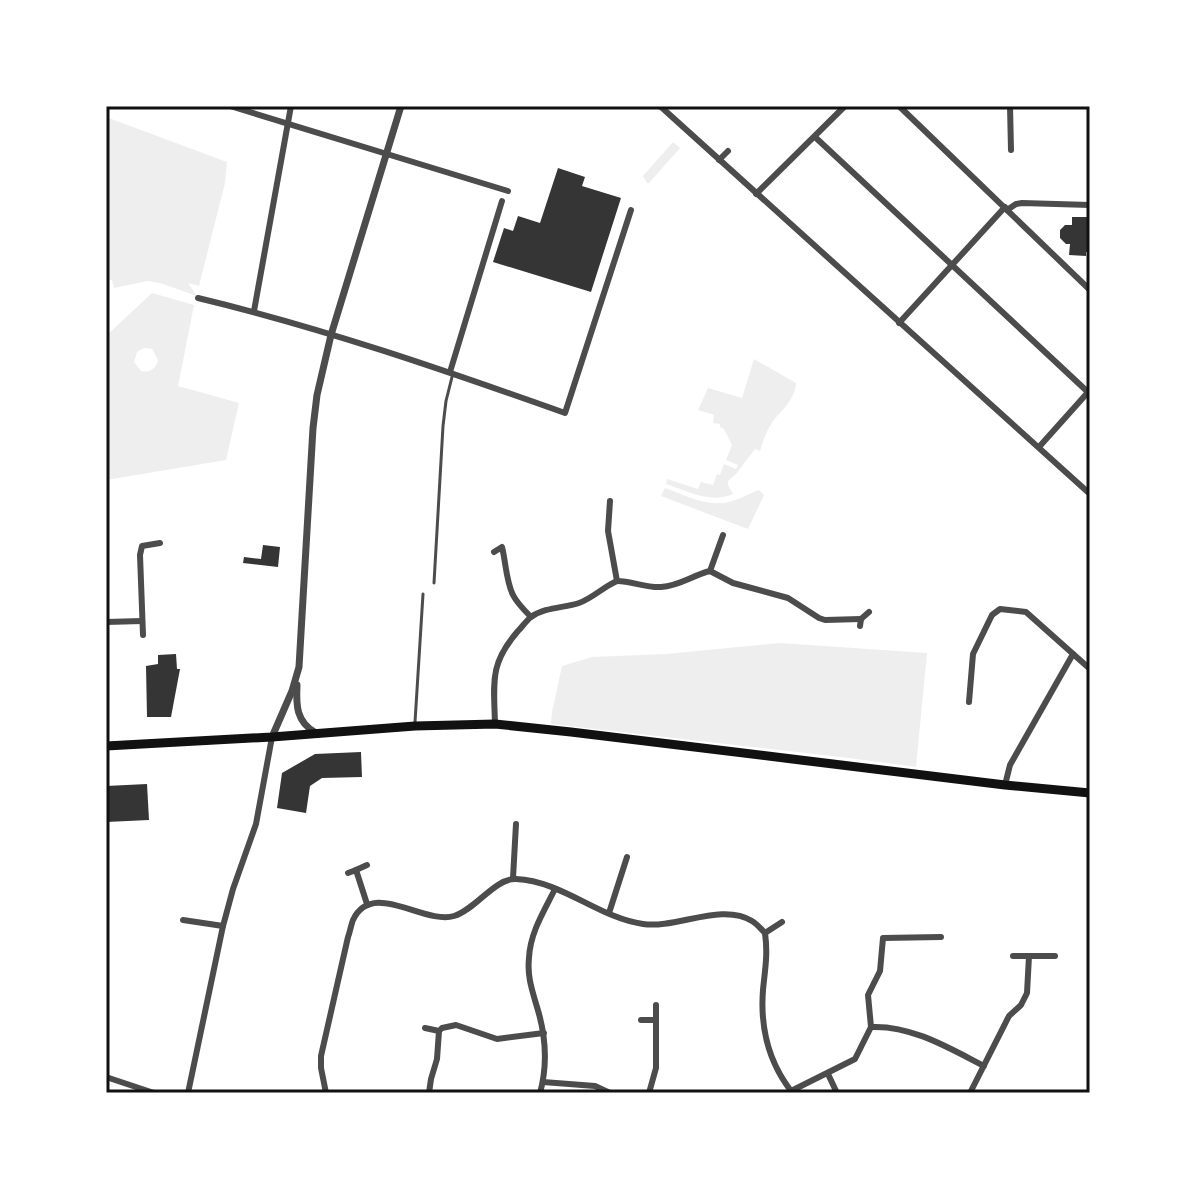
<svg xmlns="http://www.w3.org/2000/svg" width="1196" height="1199" viewBox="0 0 1196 1199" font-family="'Space Grotesk',sans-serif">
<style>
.green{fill:#eee;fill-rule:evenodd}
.building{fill:#353535}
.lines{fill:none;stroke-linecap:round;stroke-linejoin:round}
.service{stroke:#4c4c4c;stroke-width:3}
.minor{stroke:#4c4c4c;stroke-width:6}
.tertiary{stroke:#4c4c4c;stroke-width:7}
.primary{stroke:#111;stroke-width:9}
.neatline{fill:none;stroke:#111;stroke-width:3}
</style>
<rect width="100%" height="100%" fill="#fff"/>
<g class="green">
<polygon points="106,117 227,162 225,183 199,286 188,283 197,296 160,283 148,281 114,288 112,280 106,281"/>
<polygon points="673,142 680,148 649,183 647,183 643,176"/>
<path d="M 152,293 L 194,305 L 178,386 L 239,403 L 226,460 L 106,480 L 106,336 ZM 144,348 L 152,349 L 158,360 C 156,369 150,373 141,371 L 134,362 L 137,352 Z"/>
<path d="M 754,359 L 796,383 C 795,399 783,409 773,421 C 767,430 763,440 760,451 L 755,449 L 736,474 L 728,481 L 728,485 L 733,494 C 711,504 687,491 666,484 L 667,479 L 698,489 L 701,482 L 713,485 L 717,474 L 720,475 L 724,464 L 736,469 L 738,465 L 726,460 L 732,445 L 724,429 L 720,427 L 720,424 L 713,423 L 714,415 L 698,410 L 708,388 L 742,398 Z"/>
<path d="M 665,488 C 684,495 707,507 728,502 C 738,500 749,494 759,490 L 764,495 L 748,529 L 661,496 Z"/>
<polygon points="780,643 927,653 916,767 849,758 551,724 552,712 562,666 592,657 666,654"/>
</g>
<g class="building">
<polygon points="558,168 585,177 582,186 621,198 591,292 493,262 504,228 513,231 518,216 540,223"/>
<polygon points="1072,217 1090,217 1090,252 1086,252 1086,256 1069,255 1070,244 1066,244 1060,238 1060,230 1065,225 1072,225"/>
<polygon points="263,545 280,547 278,567 243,563 244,557 261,559"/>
<polygon points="176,654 177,669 180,669 171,717 147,717 146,666 158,664 158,655"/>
<polygon points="361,752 362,777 322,778 310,786 306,813 277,808 282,773 315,754"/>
<polygon points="147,784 149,820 106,822 106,786"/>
</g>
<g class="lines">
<g class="service">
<polyline points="434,583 443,426 446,401 453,373"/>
<polyline points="415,722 423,594"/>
</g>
<g class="minor">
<polyline points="230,106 508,191"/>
<polyline points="660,106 1090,494"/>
<polyline points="899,106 1090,290"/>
<polyline points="1010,106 1011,150"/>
<polyline points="815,137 1090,394"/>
<polyline points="719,160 728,151"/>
<polyline points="756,194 845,106"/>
<polyline points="1007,210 1016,204 1022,203 1090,205"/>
<path d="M 198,298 C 323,328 444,370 565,413 L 631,210"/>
<polyline points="254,311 291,106"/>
<polyline points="899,323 1005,207"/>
<polyline points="450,372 502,201"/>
<polyline points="1039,447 1090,390"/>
<path d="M 610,501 L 608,531 L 617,581 C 632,581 646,588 661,587 C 680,586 693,575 710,571 L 723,535"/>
<path d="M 494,552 L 502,547 C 506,563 506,581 513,595 C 517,603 525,611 531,617"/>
<polyline points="710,571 733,583 788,598 819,618 825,620 861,619"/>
<polyline points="106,622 142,621"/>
<polyline points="860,626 861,619 869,612"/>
<polyline points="143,635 140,555 142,546 160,543"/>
<polyline points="969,702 973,654 992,615 1000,609 1026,612 1090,669"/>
<path d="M 495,724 C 494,683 489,664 518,631 C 522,627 526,621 531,617 C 545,607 564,608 579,603 C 593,598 603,587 617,581"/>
<polyline points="1005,785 1010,765 1073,654"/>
<polyline points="356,870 367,865"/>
<polyline points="348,873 356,870 367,904"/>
<polyline points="513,878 516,824"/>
<polyline points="609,913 627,857"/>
<polyline points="183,920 223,926"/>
<polyline points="765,933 782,922"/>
<polyline points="1013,956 1055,956"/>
<polyline points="641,1020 656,1020 656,1005"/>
<path d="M 871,1027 C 911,1025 949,1048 984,1066"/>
<polyline points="425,1028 439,1031 442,1028 456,1025 497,1039 544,1033"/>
<polyline points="828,1074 837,1093"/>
<polyline points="106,1077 154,1093"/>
<polyline points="543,1082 595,1086 610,1093"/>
<polyline points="791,1091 855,1059 871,1027 868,995 880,971 883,938 941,937"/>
<polyline points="188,1093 223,926 233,889 256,824 272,737"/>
<path d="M 326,1093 L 321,1068 L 321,1056 L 348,937 C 350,932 351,925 353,920 C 372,879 424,925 454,916 C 475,910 495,878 516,879 C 562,881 599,918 643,924 C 676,929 722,902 752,921 C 757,924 761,929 765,933 C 768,955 765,969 763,990 C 760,1028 768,1061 791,1091"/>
<polyline points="429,1093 431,1079 437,1059 439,1031"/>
<path d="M 540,1093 C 548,1064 546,1036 537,1007 C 532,990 527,976 529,958 C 530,933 544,911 555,889"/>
<polyline points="649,1093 656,1068 656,1020"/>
<polyline points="970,1093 1009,1016 1021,1005 1027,993 1029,956"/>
</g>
<g class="tertiary">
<path d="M 297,685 C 296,705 296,722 316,733"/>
<polyline points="272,737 292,691 299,667 313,428 317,395 331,335 401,106"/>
</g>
<polyline class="primary" points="106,746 272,737 415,726 495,724 571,732 1005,785 1090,793"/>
</g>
<rect width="1196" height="1199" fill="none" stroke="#ffffff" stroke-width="216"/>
<rect x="108" y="108" width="980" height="983" class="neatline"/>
</svg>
